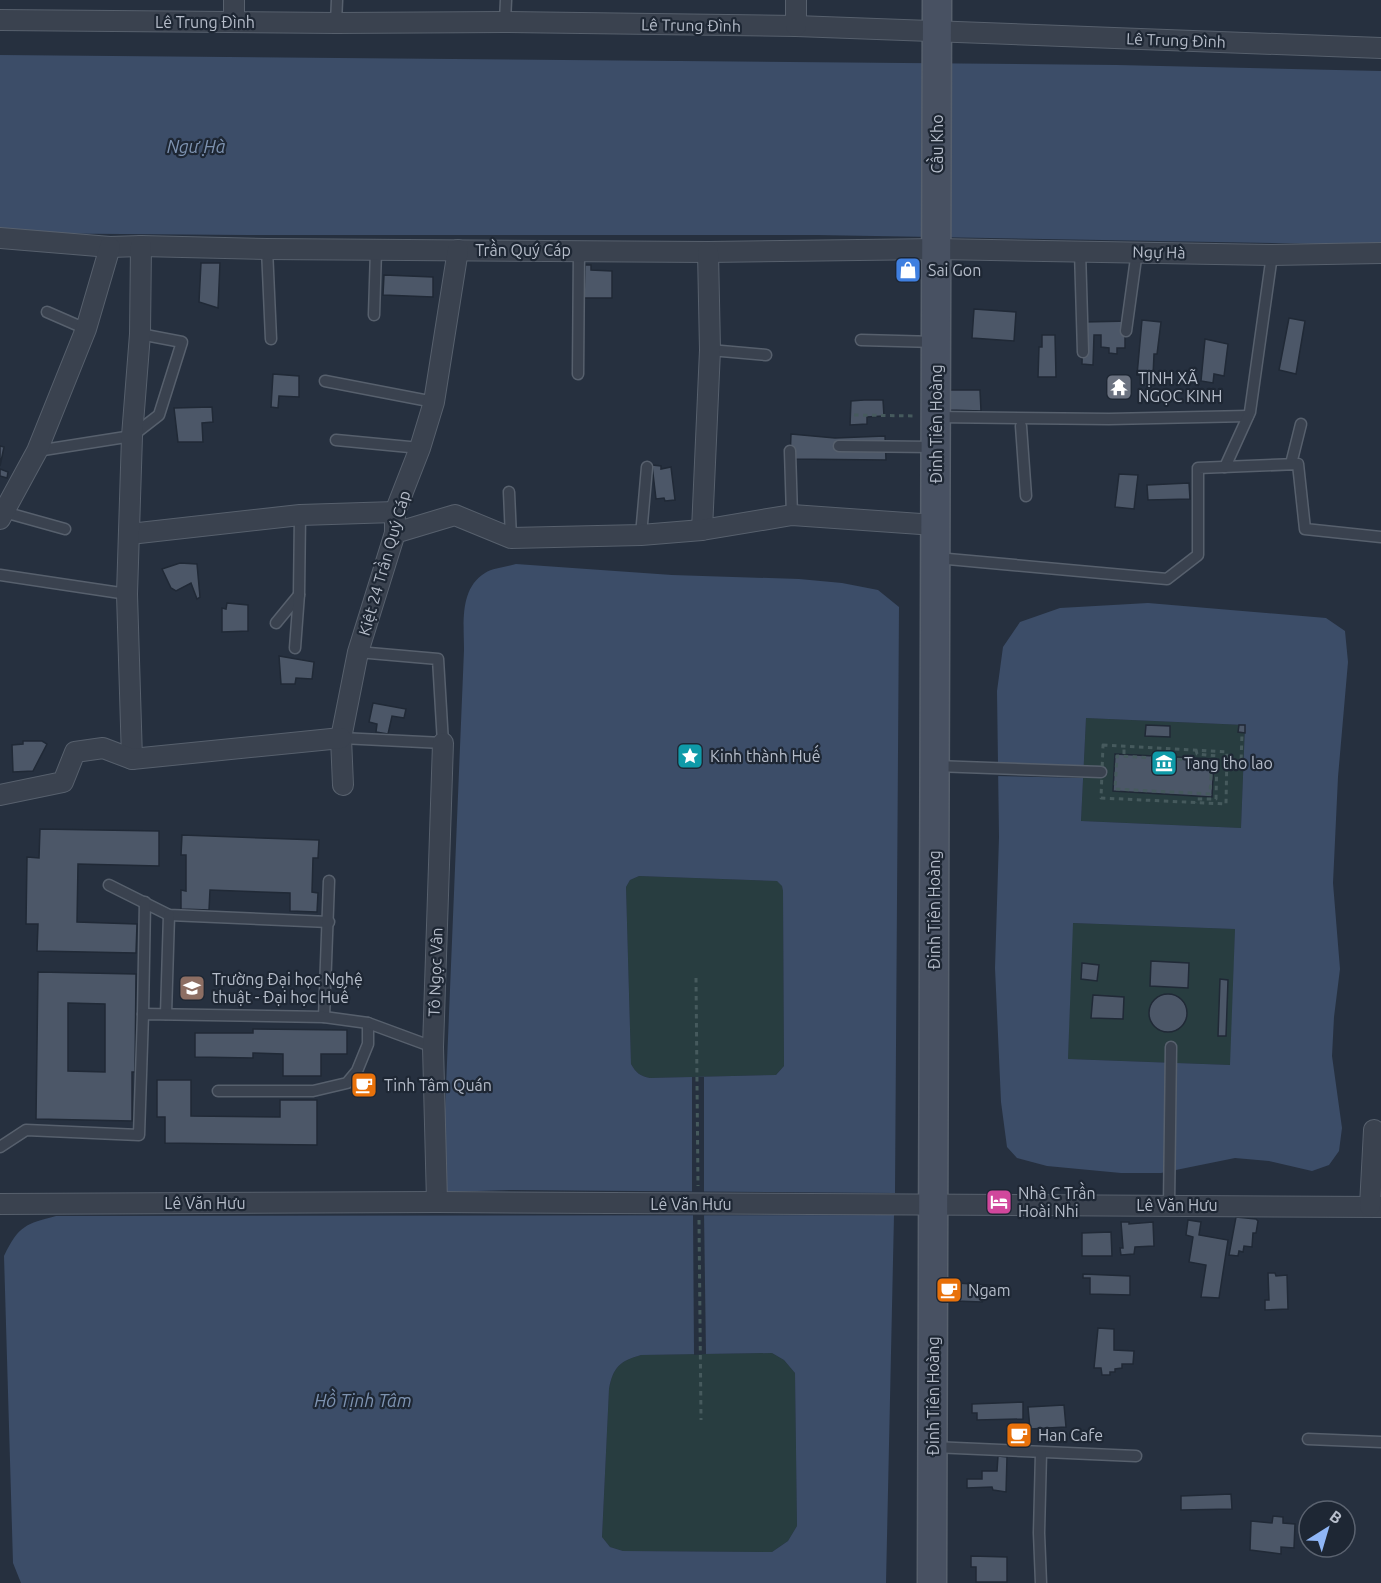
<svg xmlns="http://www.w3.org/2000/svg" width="1381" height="1583" viewBox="0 0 1381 1583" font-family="Ubuntu,sans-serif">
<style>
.green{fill:#283d40}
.water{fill:#3c4d68;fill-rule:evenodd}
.pier{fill:#26303f}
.building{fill:#4c5768;stroke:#202936;stroke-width:1.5;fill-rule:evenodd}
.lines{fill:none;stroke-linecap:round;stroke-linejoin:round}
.lane-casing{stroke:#57606d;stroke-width:13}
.street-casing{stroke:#57606d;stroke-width:22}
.secondary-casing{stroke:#57606d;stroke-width:31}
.path{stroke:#465a5d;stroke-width:3;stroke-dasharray:4.5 4.5;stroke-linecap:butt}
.lane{stroke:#3a424f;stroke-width:10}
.street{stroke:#3a424f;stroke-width:20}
.secondary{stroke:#485162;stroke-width:28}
.labels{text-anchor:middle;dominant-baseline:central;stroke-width:4.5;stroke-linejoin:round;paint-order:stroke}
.street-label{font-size:16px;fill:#b6bdca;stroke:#1e2734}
.poi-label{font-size:16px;fill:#b6bdca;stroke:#1e2734;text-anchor:start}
.water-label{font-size:18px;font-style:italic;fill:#7e93b1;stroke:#1e2734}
</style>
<rect width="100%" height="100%" fill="#26303f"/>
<g class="green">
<polygon points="1086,718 1245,725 1241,828 1081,821"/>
<path d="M 639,876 L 777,881 L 782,886 L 783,891 L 784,1066 L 776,1075 L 650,1078 C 640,1076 636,1073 631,1064 L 626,887 L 630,880 Z"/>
<polygon points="1072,923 1235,929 1231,1065 1068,1059"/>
<path d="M 772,1353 L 784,1360 L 795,1373 L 797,1526 L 788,1541 L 772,1552 L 623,1551 L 610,1547 L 602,1537 L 609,1389 C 613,1367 620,1361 641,1355 Z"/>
</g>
<g class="water">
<polygon points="0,55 1117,65 1381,71 1381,245 817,235 246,235 0,233"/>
<path d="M 516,564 L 672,575 L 799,579 L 842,583 L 878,590 L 899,607 L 895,1193 L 512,1190 L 446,1192 L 444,1135 L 464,650 C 464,624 459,589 485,573 C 493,568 506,567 516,564 ZM 639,876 L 777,881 L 782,886 L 783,891 L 784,1066 L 776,1075 L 650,1078 C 640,1076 636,1073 631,1064 L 626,887 L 630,880 Z"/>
<path d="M 1148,603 L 1326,618 L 1345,631 L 1348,662 L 1338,777 L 1333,883 L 1340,969 L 1334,1017 L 1332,1056 L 1342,1128 L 1339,1151 L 1329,1165 L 1312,1171 L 1269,1161 L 1235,1158 L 1161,1173 L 1121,1173 L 1047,1166 L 1017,1158 L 1007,1147 L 1001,1102 L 995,968 L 999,837 L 997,691 L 1003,647 L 1020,622 L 1060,608 ZM 1086,718 L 1245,725 L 1241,828 L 1081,821 ZM 1073,923 L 1235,929 L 1230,1065 L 1068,1059 Z"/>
<path d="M 894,1215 L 886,1583 L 21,1583 L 13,1563 L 4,1256 C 19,1225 26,1224 56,1216 ZM 772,1353 L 784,1360 L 795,1373 L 797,1526 L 788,1541 L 772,1552 L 623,1551 L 610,1547 L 602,1537 L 609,1389 C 613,1367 620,1361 641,1355 Z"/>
</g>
<g class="pier">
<polygon points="995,765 1084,766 1083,778 995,776"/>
<rect x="692" y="1077" width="12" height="118"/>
<polygon points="693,1212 704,1212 706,1354 694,1355"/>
</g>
<g class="building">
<polygon points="201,263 220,263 218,308 199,302"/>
<polygon points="585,265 591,265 591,270 612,271 612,298 584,298"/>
<polygon points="384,275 433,277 433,297 383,295"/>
<polygon points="974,309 1016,312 1014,341 972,338"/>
<polygon points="1289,318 1305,321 1296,374 1279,370"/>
<polygon points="1142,320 1161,322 1157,354 1154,354 1153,376 1137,375"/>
<polygon points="1131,321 1131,335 1125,335 1125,348 1117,348 1117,354 1109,353 1109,348 1101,347 1101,335 1094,335 1093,365 1082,364 1083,322"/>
<polygon points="1042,335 1055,335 1056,377 1038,377 1039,347 1042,347"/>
<polygon points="1205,339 1228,344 1224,376 1214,374 1213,383 1201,381"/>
<polygon points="273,374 299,376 299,397 279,396 278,408 271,407"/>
<polygon points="947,390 980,390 981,411 948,410"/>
<polygon points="864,400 883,400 884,416 867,417 867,424 850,425 851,401"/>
<polygon points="212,407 213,422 202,423 203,442 178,442 174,408"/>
<polygon points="791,434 835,438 885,436 886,460 790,459"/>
<polygon points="0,446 4,447 0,466"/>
<polygon points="652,465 661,466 661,469 671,467 675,500 665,501 664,498 656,499"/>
<polygon points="0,469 8,472 7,478 0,476"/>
<polygon points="1119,474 1138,475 1134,509 1115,507"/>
<polygon points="1189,483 1190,499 1148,500 1147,485"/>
<polygon points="180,563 197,564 200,597 197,599 191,583 176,591 171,588 162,569"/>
<polygon points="227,603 248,605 248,631 222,632 222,608 226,609"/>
<polygon points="279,656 314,662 312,679 296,678 295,684 281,684"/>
<polygon points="373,703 406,709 404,718 392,716 388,734 376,732 377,724 369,722"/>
<polygon points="1146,725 1170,726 1170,737 1145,736"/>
<polygon points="1239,725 1245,725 1245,733 1238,732"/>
<polygon points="23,741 42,741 47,744 33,771 13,772 12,745 23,744"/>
<polygon points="1115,754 1214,759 1212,797 1113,791"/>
<polygon points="40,829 159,831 159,866 78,864 77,922 137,924 136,953 37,951 38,924 26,924 27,857 39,858"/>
<polygon points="182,835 319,840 318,858 313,858 312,892 318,893 317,912 290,911 290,893 210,890 209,910 181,909 181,890 186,891 186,855 181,855"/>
<polygon points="1151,961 1189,963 1188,988 1150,986"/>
<polygon points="1082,963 1099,965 1097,981 1081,979"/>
<path d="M 38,972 L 136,974 L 135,1072 L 132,1072 L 132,1121 L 36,1119 ZM 68,1003 L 105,1004 L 105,1072 L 68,1071 Z"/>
<polygon points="1220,979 1228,980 1226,1036 1218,1036"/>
<circle cx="1168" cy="1013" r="19"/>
<polygon points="1093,995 1124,997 1123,1019 1091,1018"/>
<polygon points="253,1029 347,1030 347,1054 321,1054 321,1076 283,1076 283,1054 253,1053 253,1058 195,1057 195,1033 253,1033"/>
<polygon points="157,1080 191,1080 191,1116 280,1117 280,1100 317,1100 317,1145 165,1143 165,1117 157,1117"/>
<polygon points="1236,1217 1256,1219 1258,1221 1256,1233 1253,1233 1252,1247 1244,1246 1243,1252 1239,1251 1238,1256 1229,1255"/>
<polygon points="1188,1220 1201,1222 1199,1235 1228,1240 1219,1298 1201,1297 1206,1265 1189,1262 1193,1237 1186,1235"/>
<polygon points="1121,1222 1129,1222 1129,1224 1153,1222 1154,1246 1135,1247 1134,1254 1121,1255 1120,1248 1123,1248"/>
<polygon points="1111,1232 1112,1256 1082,1256 1082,1233"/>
<polygon points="1268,1273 1275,1273 1276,1276 1287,1275 1288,1309 1265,1310 1265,1300 1269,1300"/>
<polygon points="1083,1274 1130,1276 1130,1295 1090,1294 1090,1278 1083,1278"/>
<polygon points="957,1283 1004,1286 1003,1288 1010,1289 1009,1294 1007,1296 982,1294 982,1302 956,1301"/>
<polygon points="1098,1328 1114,1329 1114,1350 1134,1351 1133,1364 1122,1364 1122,1368 1115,1369 1115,1372 1110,1372 1110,1375 1102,1375 1101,1368 1094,1368"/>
<polygon points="1023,1402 1023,1419 977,1420 977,1413 972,1413 972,1404"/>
<polygon points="1064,1405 1066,1427 1030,1429 1028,1407"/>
<polygon points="998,1456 1007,1457 1006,1492 993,1490 992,1487 967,1488 967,1479 982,1479 982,1471 997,1471"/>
<polygon points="1231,1494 1232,1509 1181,1510 1181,1496"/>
<polygon points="1273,1516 1283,1517 1283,1523 1295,1524 1294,1548 1281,1547 1281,1554 1250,1550 1251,1521 1272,1523"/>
<polygon points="971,1556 1007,1557 1007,1582 976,1582 976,1567 971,1567"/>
</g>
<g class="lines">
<defs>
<g id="lane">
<polyline points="505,22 506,0"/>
<polyline points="336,23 337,0"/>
<polyline points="267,249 271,339"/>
<polyline points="1080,251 1083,352"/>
<polyline points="47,312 86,329"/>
<polyline points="374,315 376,250"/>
<polyline points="1126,331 1137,251"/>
<polyline points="861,340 936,342"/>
<polyline points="710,350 766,355"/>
<polyline points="578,374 579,250"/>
<polyline points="325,381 434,402"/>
<polyline points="936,417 1109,419 1248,416"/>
<polyline points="1021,426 1026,496"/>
<polyline points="336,440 420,448"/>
<polyline points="839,446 934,447"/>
<polyline points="37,451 132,436 159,415 182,342 140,334"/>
<polyline points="790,451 792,515"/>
<polyline points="1291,464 1301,424"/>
<polyline points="1225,467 1250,412 1272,255"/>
<polyline points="509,492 511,538"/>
<polyline points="4,512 65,529"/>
<polyline points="641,535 647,467"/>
<polyline points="937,558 1167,579 1198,555 1198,468 1298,464 1305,529 1381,537"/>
<polyline points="0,575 127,594"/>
<polyline points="276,623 299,595"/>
<polyline points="295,648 299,594 300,515"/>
<polyline points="341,738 443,743 438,659 358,652"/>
<polyline points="935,766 1101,772"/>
<polyline points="109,885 169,915 329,922"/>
<polyline points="143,1014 145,902"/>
<polyline points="166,1014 169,915"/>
<polyline points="324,1017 329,881"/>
<polyline points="218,1091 313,1091 347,1083 357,1071 368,1044 368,1023"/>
<polyline points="0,1147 26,1130 139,1135 143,1014 324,1017 368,1023 433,1047"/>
<polyline points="1169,1205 1171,1047"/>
<polyline points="1308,1439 1381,1442"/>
<polyline points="933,1447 1136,1456"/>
<polyline points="1041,1453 1039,1533 1041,1583"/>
</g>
<g id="street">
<polyline points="0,20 336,23 505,22 796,26 1381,48"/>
<polyline points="234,21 234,0"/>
<polyline points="796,26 796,0"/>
<polyline points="0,238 110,247 141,246 267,249 708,252 936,249 1272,255 1381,253"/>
<polyline points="0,519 37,451 86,329 110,247"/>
<polyline points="702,530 710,350 708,252"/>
<polyline points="395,533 455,515 511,538 641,535 702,530 792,515 935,525"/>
<polyline points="130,534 300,515 395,512"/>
<polyline points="132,759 127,594 132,436 140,334 141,246"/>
<polyline points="343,785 341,738 358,652 395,533 395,512 420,448 434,402 458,250"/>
<polyline points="0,795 63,782 75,752 103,748 132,759 341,738"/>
<polyline points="437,1202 433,1047 443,743"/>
<polyline points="0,1204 437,1202 1381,1207"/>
<polyline points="1370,1206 1374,1130"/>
</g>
<polyline id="secondary" points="932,1583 937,0"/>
</defs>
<use href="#lane" class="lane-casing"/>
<use href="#street" class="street-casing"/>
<use href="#secondary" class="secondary-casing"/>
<g class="path">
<polyline points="854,415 916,416"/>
<polygon points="1103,745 1227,752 1226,804 1101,798"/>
<polyline points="1196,750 1197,754 1217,756 1216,799 1197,799 1196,803"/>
<polyline points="1124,754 1124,746"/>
<polyline points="1227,762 1241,763 1242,733"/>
<polyline points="1211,777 1211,761 1117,756 1115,789 1210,794 1211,777 1216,777"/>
<polyline points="696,978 698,1186"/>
<polyline points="699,1220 701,1420"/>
</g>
<use href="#lane" class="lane"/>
<use href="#street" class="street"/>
<use href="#secondary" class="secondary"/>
</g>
<defs>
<symbol id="shop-square" viewBox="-11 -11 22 22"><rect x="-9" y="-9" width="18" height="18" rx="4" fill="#3f7fe0" stroke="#1e2734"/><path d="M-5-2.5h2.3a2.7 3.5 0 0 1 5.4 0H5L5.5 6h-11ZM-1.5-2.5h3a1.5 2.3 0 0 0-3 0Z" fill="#fff"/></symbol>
<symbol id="temple-square" viewBox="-11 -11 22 22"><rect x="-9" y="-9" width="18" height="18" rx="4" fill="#6b7280" stroke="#1e2734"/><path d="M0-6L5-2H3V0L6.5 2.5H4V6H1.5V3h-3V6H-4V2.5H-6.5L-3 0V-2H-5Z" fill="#fff"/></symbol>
<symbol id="sight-square" viewBox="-11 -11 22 22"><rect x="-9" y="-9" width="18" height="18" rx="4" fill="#0f9aa8" stroke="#1e2734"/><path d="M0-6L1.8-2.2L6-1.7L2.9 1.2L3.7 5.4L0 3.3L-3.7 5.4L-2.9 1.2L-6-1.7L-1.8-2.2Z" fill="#fff"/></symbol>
<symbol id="museum-square" viewBox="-11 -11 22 22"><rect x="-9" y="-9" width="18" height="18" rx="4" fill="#0f9aa8" stroke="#1e2734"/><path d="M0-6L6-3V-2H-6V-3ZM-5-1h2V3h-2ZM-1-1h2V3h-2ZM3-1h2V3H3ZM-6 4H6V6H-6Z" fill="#fff"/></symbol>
<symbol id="university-square" viewBox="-11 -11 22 22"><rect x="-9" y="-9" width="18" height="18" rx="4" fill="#8d6e63" stroke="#1e2734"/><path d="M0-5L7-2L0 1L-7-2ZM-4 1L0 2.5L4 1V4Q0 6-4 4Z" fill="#fff"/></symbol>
<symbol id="cafe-square" viewBox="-11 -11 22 22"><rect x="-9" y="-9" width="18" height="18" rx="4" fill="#e8710a" stroke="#1e2734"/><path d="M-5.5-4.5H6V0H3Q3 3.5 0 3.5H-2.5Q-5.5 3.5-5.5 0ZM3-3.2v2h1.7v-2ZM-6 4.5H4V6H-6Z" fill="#fff"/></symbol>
<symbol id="hotel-square" viewBox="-11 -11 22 22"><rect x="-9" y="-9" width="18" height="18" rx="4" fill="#d1479c" stroke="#1e2734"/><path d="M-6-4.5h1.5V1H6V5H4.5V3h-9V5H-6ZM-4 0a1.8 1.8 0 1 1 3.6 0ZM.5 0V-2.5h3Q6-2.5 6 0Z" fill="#fff"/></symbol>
</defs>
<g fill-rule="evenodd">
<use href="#shop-square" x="893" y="255" width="30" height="30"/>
<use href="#temple-square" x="1104" y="372" width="30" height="30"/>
<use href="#sight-square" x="675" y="741" width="30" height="30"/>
<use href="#museum-square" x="1149" y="748" width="30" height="30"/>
<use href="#university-square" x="177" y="973" width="30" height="30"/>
<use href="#cafe-square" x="349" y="1070" width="30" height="30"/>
<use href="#hotel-square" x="984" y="1187" width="30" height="30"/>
<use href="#cafe-square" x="934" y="1275" width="30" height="30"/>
<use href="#cafe-square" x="1004" y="1420" width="30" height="30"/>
</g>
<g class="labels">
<g class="street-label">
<text x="205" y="22">Lê Trung Đình</text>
<text transform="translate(691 25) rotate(1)">Lê Trung Đình</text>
<text transform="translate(1176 40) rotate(2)">Lê Trung Đình</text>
<text transform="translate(937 144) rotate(-90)">Cầu Kho</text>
<text x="523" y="250">Trần Quý Cáp</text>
<text transform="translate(1159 252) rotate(1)">Ngự Hà</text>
<text transform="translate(936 424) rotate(-90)">Đinh Tiên Hoàng</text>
<text transform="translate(384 563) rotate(-74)">Kiệt 24 Trần Quý Cáp</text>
<text transform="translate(934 910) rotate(-90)">Đinh Tiên Hoàng</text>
<text transform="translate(435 972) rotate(-88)">Tô Ngọc Vân</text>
<text x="205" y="1203">Lê Văn Hưu</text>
<text x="691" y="1204">Lê Văn Hưu</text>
<text x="1177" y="1205">Lê Văn Hưu</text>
<text transform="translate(933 1396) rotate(-90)">Đinh Tiên Hoàng</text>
</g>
<g class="poi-label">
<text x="928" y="270">Sai Gon</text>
<text x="1138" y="378">TỊNH XÃ<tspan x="1138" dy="18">NGỌC KINH</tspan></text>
<text x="710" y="756">Kinh thành Huế</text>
<text x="1184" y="763">Tang tho lao</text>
<text x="212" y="979">Trường Đại học Nghệ<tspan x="212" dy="18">thuật - Đại học Huế</tspan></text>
<text x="384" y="1085">Tinh Tâm Quán</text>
<text x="1018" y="1193">Nhà C Trần<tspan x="1018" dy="18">Hoài Nhi</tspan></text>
<text x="968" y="1290">Ngam</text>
<text x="1038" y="1435">Han Cafe</text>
</g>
<g class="water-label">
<text x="196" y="146">Ngự Hà</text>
<text x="363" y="1400">Hồ Tịnh Tâm</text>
</g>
</g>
<g transform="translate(1327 1529) rotate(37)"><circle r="28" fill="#1e2734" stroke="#5b6370" stroke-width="1.5"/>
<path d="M0-4.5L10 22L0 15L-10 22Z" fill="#8fb6f6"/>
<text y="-9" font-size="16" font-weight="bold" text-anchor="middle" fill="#b6bdca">B</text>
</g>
</svg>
